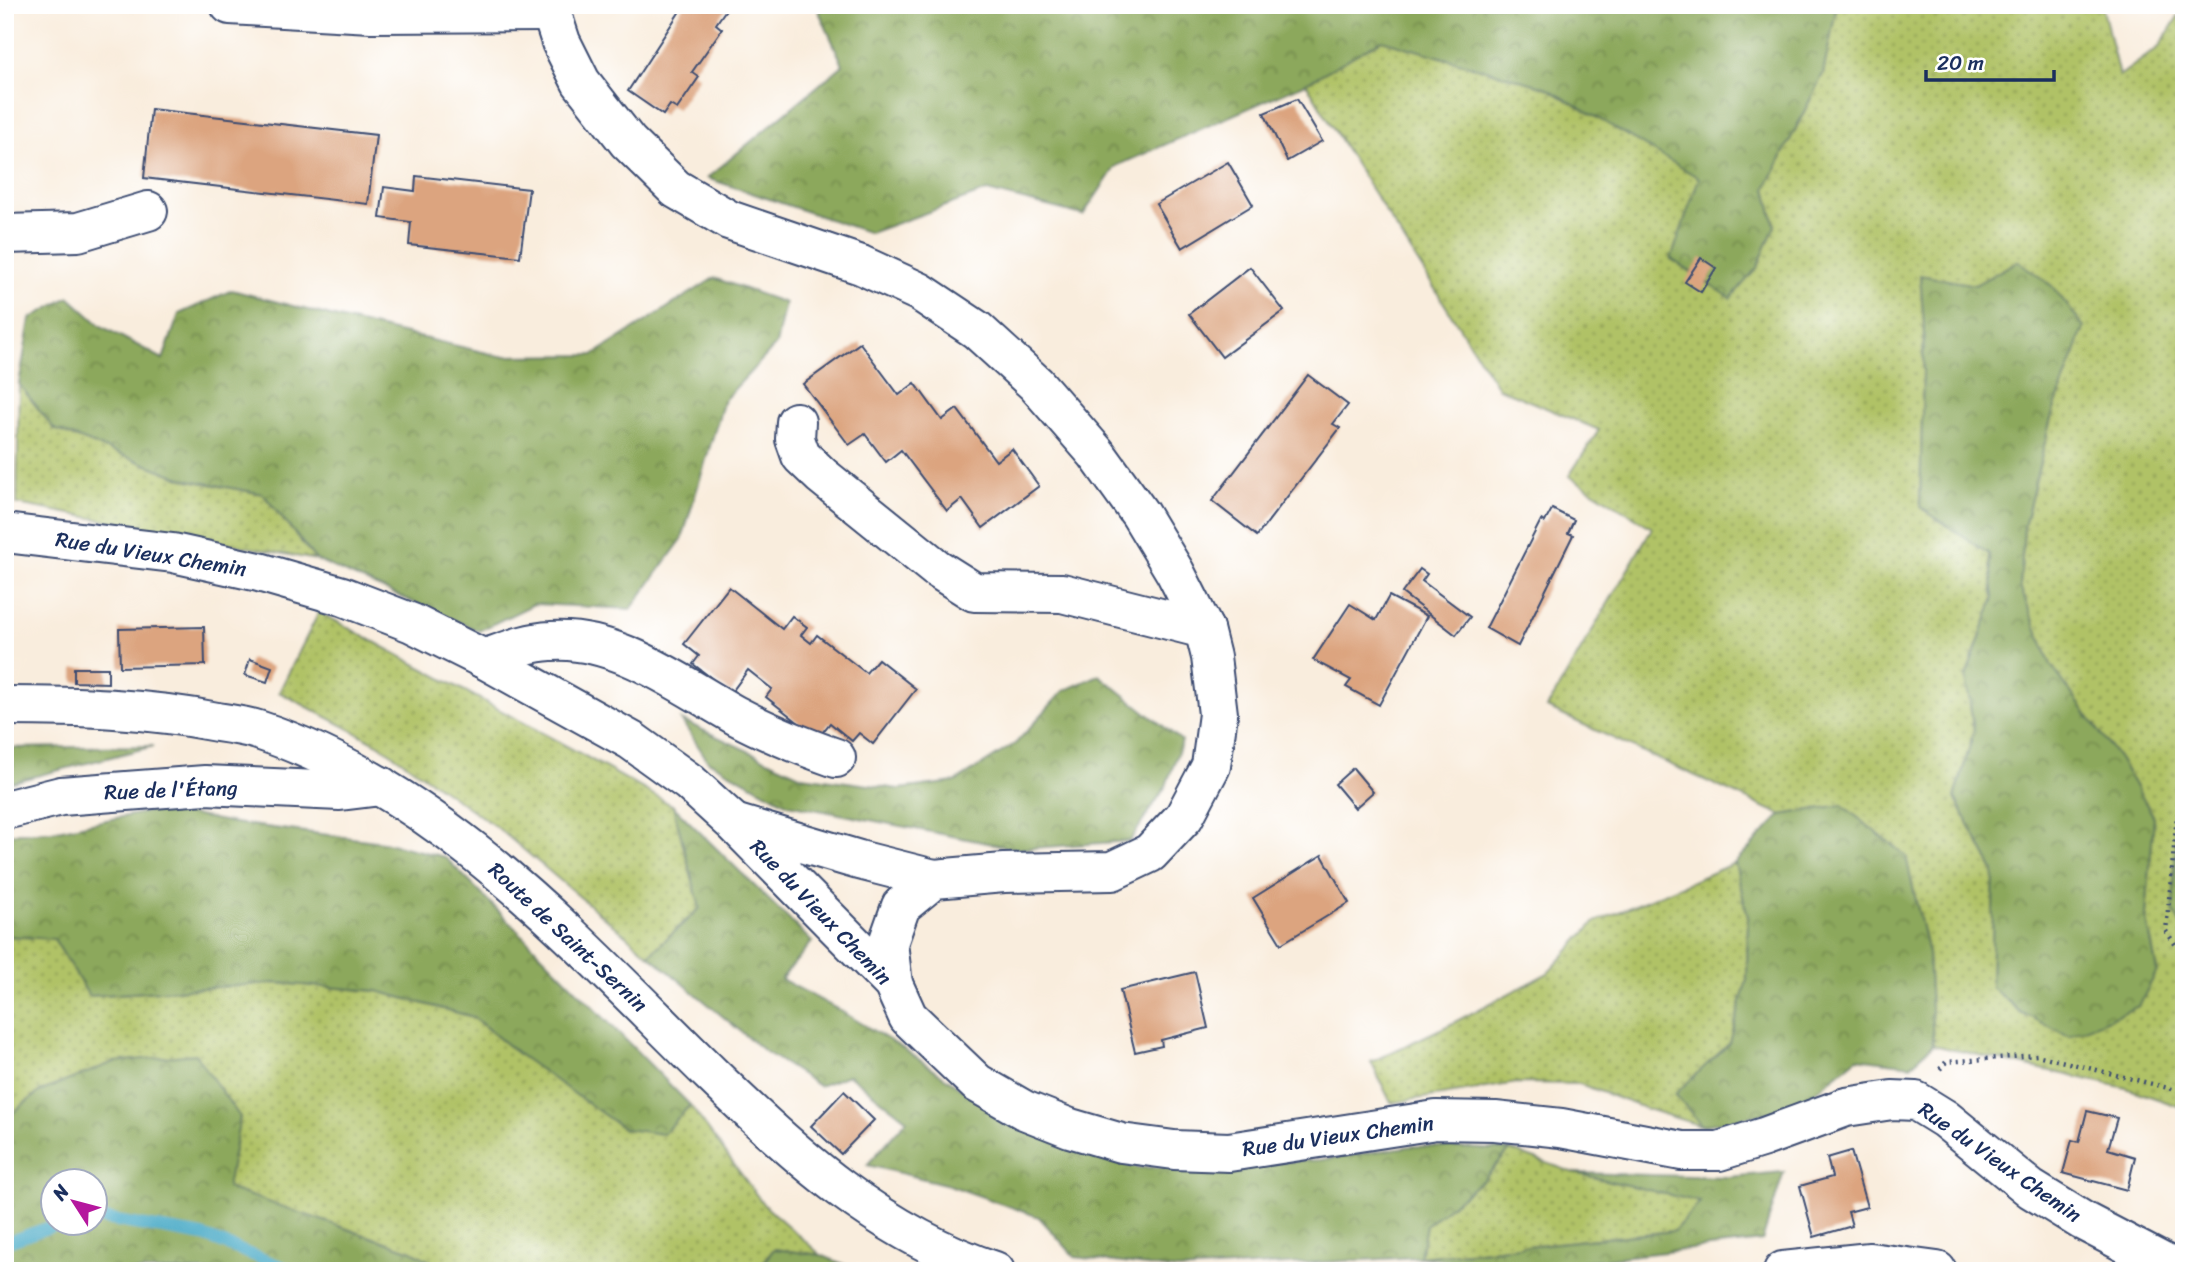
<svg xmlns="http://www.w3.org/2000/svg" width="2189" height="1276" viewBox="0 0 2189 1276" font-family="Sriracha,sans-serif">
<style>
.grass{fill:url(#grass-dots);stroke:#667862;stroke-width:2;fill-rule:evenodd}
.forest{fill:url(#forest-crowns);stroke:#546c5c;stroke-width:2;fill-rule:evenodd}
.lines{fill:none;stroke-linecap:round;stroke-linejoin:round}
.stream{stroke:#45a8c5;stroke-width:12}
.building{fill:#dca47f}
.minor-casing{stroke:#3c4c71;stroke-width:42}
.path{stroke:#3c4c71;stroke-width:4.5;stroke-dasharray:2 5;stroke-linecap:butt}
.minor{stroke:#fff;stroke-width:38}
.labels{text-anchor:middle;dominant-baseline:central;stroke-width:5;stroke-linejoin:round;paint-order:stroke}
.street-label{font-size:21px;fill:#1b2f5e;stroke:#fff}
</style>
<defs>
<pattern id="grass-dots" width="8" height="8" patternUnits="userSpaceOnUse" patternTransform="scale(1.75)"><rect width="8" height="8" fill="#b0c266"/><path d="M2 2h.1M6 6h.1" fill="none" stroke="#8e9e57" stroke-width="1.8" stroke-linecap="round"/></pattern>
<pattern id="forest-crowns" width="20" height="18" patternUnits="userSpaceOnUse" patternTransform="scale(1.75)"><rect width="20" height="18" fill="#8ca85b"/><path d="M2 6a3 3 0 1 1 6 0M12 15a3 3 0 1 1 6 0" fill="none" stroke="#72894e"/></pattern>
</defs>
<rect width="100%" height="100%" fill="#fff"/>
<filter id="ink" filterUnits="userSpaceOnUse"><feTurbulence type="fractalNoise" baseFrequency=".0143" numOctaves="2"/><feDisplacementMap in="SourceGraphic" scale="14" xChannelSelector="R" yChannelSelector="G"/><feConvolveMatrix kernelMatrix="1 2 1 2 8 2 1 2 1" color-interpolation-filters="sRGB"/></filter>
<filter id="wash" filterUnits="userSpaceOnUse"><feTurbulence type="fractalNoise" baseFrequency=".00686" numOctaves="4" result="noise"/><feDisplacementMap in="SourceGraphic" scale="28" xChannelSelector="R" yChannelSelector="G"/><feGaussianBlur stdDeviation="1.57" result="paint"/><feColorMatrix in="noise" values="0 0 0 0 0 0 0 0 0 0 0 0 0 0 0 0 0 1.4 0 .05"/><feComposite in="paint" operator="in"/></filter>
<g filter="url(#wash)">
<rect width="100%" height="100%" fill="#f9eddd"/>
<g class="grass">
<path d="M 1837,5 L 2102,5 L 2119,76 L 2159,47 L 2184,7 L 2184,794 L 2178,805 L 2173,909 L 2184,931 L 2184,1108 L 2126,1088 L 1933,1045 L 1928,954 L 1905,856 L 1842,805 L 1781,815 L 1547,708 L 1652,528 L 1569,476 L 1599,430 L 1498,388 L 1347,151 L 1306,83 L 1382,40 L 1545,87 L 1700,178 L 1671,259 L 1757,268 L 1775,226 L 1766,188 L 1823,74 ZM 2018,261 L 2084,327 L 2051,418 L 2024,527 L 2020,587 L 2051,665 L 2119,759 L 2154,817 L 2146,915 L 2157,970 L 1991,987 L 1994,871 L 1955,798 L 1974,731 L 1966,677 L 1994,598 L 1989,554 L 1920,507 L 1924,325 L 1920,276 L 1975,285 Z"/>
<polygon points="19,384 54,429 184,479 263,494 316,560 17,504"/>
<polygon points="319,612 583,755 673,806 700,908 649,955 499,829 378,744 279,692"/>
<polygon points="1735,863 1748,917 1747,979 1730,1043 1676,1094 1702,1126 1647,1109 1580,1084 1517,1083 1391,1103 1371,1062 1449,1025 1548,973 1595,922"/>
<polygon points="5,936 54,938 89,996 276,983 377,991 473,1017 521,1056 663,1134 690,1105 764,1205 821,1255 774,1249 756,1271 447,1271 412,1251 226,1188 240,1117 39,1092 5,1119"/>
<polygon points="1510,1150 1575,1173 1701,1202 1674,1231 1419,1257 1426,1225 1483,1180"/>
</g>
<g class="forest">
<polygon points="816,5 1837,5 1823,74 1766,188 1775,226 1757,268 1731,298 1671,259 1699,178 1545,87 1382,40 1306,83 1116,166 1083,215 987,191 870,233 707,178 843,65"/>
<polygon points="2018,261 2052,286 2084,327 2051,418 2024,527 2020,587 2051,665 2119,759 2154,817 2146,915 2157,971 2139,1006 2069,1036 2020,1012 1991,987 1994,871 1955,798 1974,731 1966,677 1994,598 1989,554 1920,507 1924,325 1920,275 1975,285"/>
<polygon points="714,278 785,303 776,345 724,400 682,539 631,609 534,604 479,631 316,560 263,494 184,479 54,429 19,384 30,319 69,297 101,326 163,359 179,314 232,290 342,319 500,356 593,355"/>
<polygon points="1099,675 1182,741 1166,786 1130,841 1018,849 788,804 708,761 681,720 802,776 899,789 955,782 1016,743 1063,691"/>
<polygon points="154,746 5,784 5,748"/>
<polygon points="2184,794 2184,931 2173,910 2178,805"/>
<polygon points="1842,805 1906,856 1928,954 1933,1045 1911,1065 1857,1058 1797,1107 1702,1126 1675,1094 1730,1043 1747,979 1748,917 1735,863 1781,815"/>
<polygon points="673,806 812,942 781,979 841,1011 904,1049 975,1098 1043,1137 1139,1168 1320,1160 1412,1146 1510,1150 1483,1180 1426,1225 1420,1257 1674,1231 1700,1202 1575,1173 1728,1177 1784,1172 1762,1241 1523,1268 1419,1257 1178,1270 1075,1257 1039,1217 949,1185 867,1165 907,1120 849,1075 819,1086 763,1050 649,955 700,908"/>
<polygon points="161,809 234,823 383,842 445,857 690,1105 663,1134 624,1129 521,1056 473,1017 377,991 276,983 89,996 54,939 5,936 5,834 52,831"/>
<path d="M 195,1054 L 240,1117 L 227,1188 L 412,1251 L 447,1271 L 5,1271 L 5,1119 L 39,1092 L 114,1062 ZM 52,1182 L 94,1182 L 94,1224 L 52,1224 Z"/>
<polygon points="774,1249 821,1255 859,1271 756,1271"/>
</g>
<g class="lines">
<g class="stream">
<polyline points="94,1217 203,1236 294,1271"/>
<polyline points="5,1243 58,1224"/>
</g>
</g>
<g id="blocks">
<g class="building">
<polygon points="684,5 729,5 716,24 722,29 692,72 699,77 677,109 670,105 663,115 628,91"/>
<polygon points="1297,99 1322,141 1287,161 1264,113"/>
<polygon points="151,109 376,135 368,204 144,178"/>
<polygon points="1228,162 1253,205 1182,248 1156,204"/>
<polygon points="416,176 529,189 520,257 409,245 411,222 380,218 384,187 415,191"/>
<polygon points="1701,258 1716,268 1701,292 1685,282"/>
<polygon points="1250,267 1284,311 1222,357 1189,314"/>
<polygon points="860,343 899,395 915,383 942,420 957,409 996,461 1012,449 1039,486 983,528 962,499 947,511 901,450 886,462 865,434 849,445 803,384"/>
<polygon points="1308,375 1348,405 1333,424 1340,428 1257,536 1212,501"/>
<polygon points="1552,509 1574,520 1568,533 1573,535 1518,646 1486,628 1541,520 1545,522"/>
<polygon points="1420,569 1427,574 1422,581 1470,617 1456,635 1402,593"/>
<polygon points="729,587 782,629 792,616 807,627 801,635 811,643 817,635 866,673 878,659 916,689 873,744 859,733 852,741 830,723 818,738 766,697 772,689 748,670 731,693 693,664 699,656 684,644"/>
<polygon points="1389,596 1427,616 1379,705 1346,687 1351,680 1313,660 1350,604 1376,620"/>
<polygon points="204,627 205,665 120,667 119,629"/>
<polygon points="250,659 272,667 267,682 245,675"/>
<polygon points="74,668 108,668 108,683 74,682"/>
<polygon points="1353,768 1373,792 1355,808 1335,784"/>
<polygon points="1322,855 1349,903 1281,944 1253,898"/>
<polygon points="1195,972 1208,1028 1161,1040 1162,1046 1135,1052 1120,990"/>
<polygon points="844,1091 874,1120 841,1154 811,1126"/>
<polygon points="2087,1111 2117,1118 2108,1149 2135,1157 2127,1190 2063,1173 2072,1140 2079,1142"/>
<polygon points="1851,1151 1867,1207 1848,1212 1852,1226 1814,1237 1800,1186 1832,1177 1827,1158"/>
</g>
</g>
</g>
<g filter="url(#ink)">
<use href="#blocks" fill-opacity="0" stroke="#3c4c71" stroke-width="2"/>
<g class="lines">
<defs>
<g id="minor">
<polyline points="230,5 371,13 551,12"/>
<polyline points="549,5 561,42 581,82 628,142 676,189 729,220 861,265 920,292 977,330 1036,384 1096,453 1140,514 1175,572 1204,629 1211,657 1218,714 1211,766 1184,817 1150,853 1112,871 1004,873 934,879 901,906 888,943 893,984"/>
<polyline points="5,234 78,232 148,211"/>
<polyline points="796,422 795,439 801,456 822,476 936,568 974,592 1062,593 1204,629"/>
<polyline points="5,533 173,553 259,572 342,596 412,623 484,659 632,741 689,782 735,824 893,984 908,1017 977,1083 1024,1110 1070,1128 1121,1143 1174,1150 1229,1152 1436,1120 1495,1121 1561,1128 1682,1151 1719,1151 1764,1137 1846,1107 1892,1100 1916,1101 1945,1119 2031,1189 2083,1221 2179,1271"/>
<path d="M 484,659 C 507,651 527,642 551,641 C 618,636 682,686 737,716 C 769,733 802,746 836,758"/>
<path d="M 5,706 C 76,706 147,708 217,722 C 231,724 245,726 258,730 C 442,790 576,942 711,1074 C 793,1154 883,1235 995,1271"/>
<polyline points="5,810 61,796 205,785 340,791 381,786"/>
<polyline points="737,824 859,860 934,879"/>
<polyline points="1783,1271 1870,1262 1937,1271"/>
</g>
</defs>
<use href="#minor" class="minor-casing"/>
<g class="path">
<polyline points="2184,800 2177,816 2166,931 2184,957"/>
<polyline points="1940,1069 1946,1062 2037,1055 2184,1092"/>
</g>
<use href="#minor" class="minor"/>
</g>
</g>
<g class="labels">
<g class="street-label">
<text transform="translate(151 554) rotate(9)">Rue du Vieux Chemin</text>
<text transform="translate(171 790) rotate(-2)">Rue de l'Étang</text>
<text transform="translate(821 912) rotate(46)">Rue du Vieux Chemin</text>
<text transform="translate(568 937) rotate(43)">Route de Saint-Sernin</text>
<text transform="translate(1338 1136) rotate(-8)">Rue du Vieux Chemin</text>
<text transform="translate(2000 1162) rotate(35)">Rue du Vieux Chemin</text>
</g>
</g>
<rect width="2189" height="1276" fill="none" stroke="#fff" stroke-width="28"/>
<g transform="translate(74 1202) rotate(306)"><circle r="33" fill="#ffffff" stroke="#a4acbf" stroke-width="2"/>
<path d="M0-5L12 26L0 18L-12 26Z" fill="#b5179e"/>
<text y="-10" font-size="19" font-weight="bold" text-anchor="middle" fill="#1b2f5e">N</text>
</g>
<path d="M1926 70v10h128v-10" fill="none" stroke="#1b2f5e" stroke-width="3.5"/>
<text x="1937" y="70" font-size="21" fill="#1b2f5e" stroke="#ffffff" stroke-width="5" paint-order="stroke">20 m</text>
</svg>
